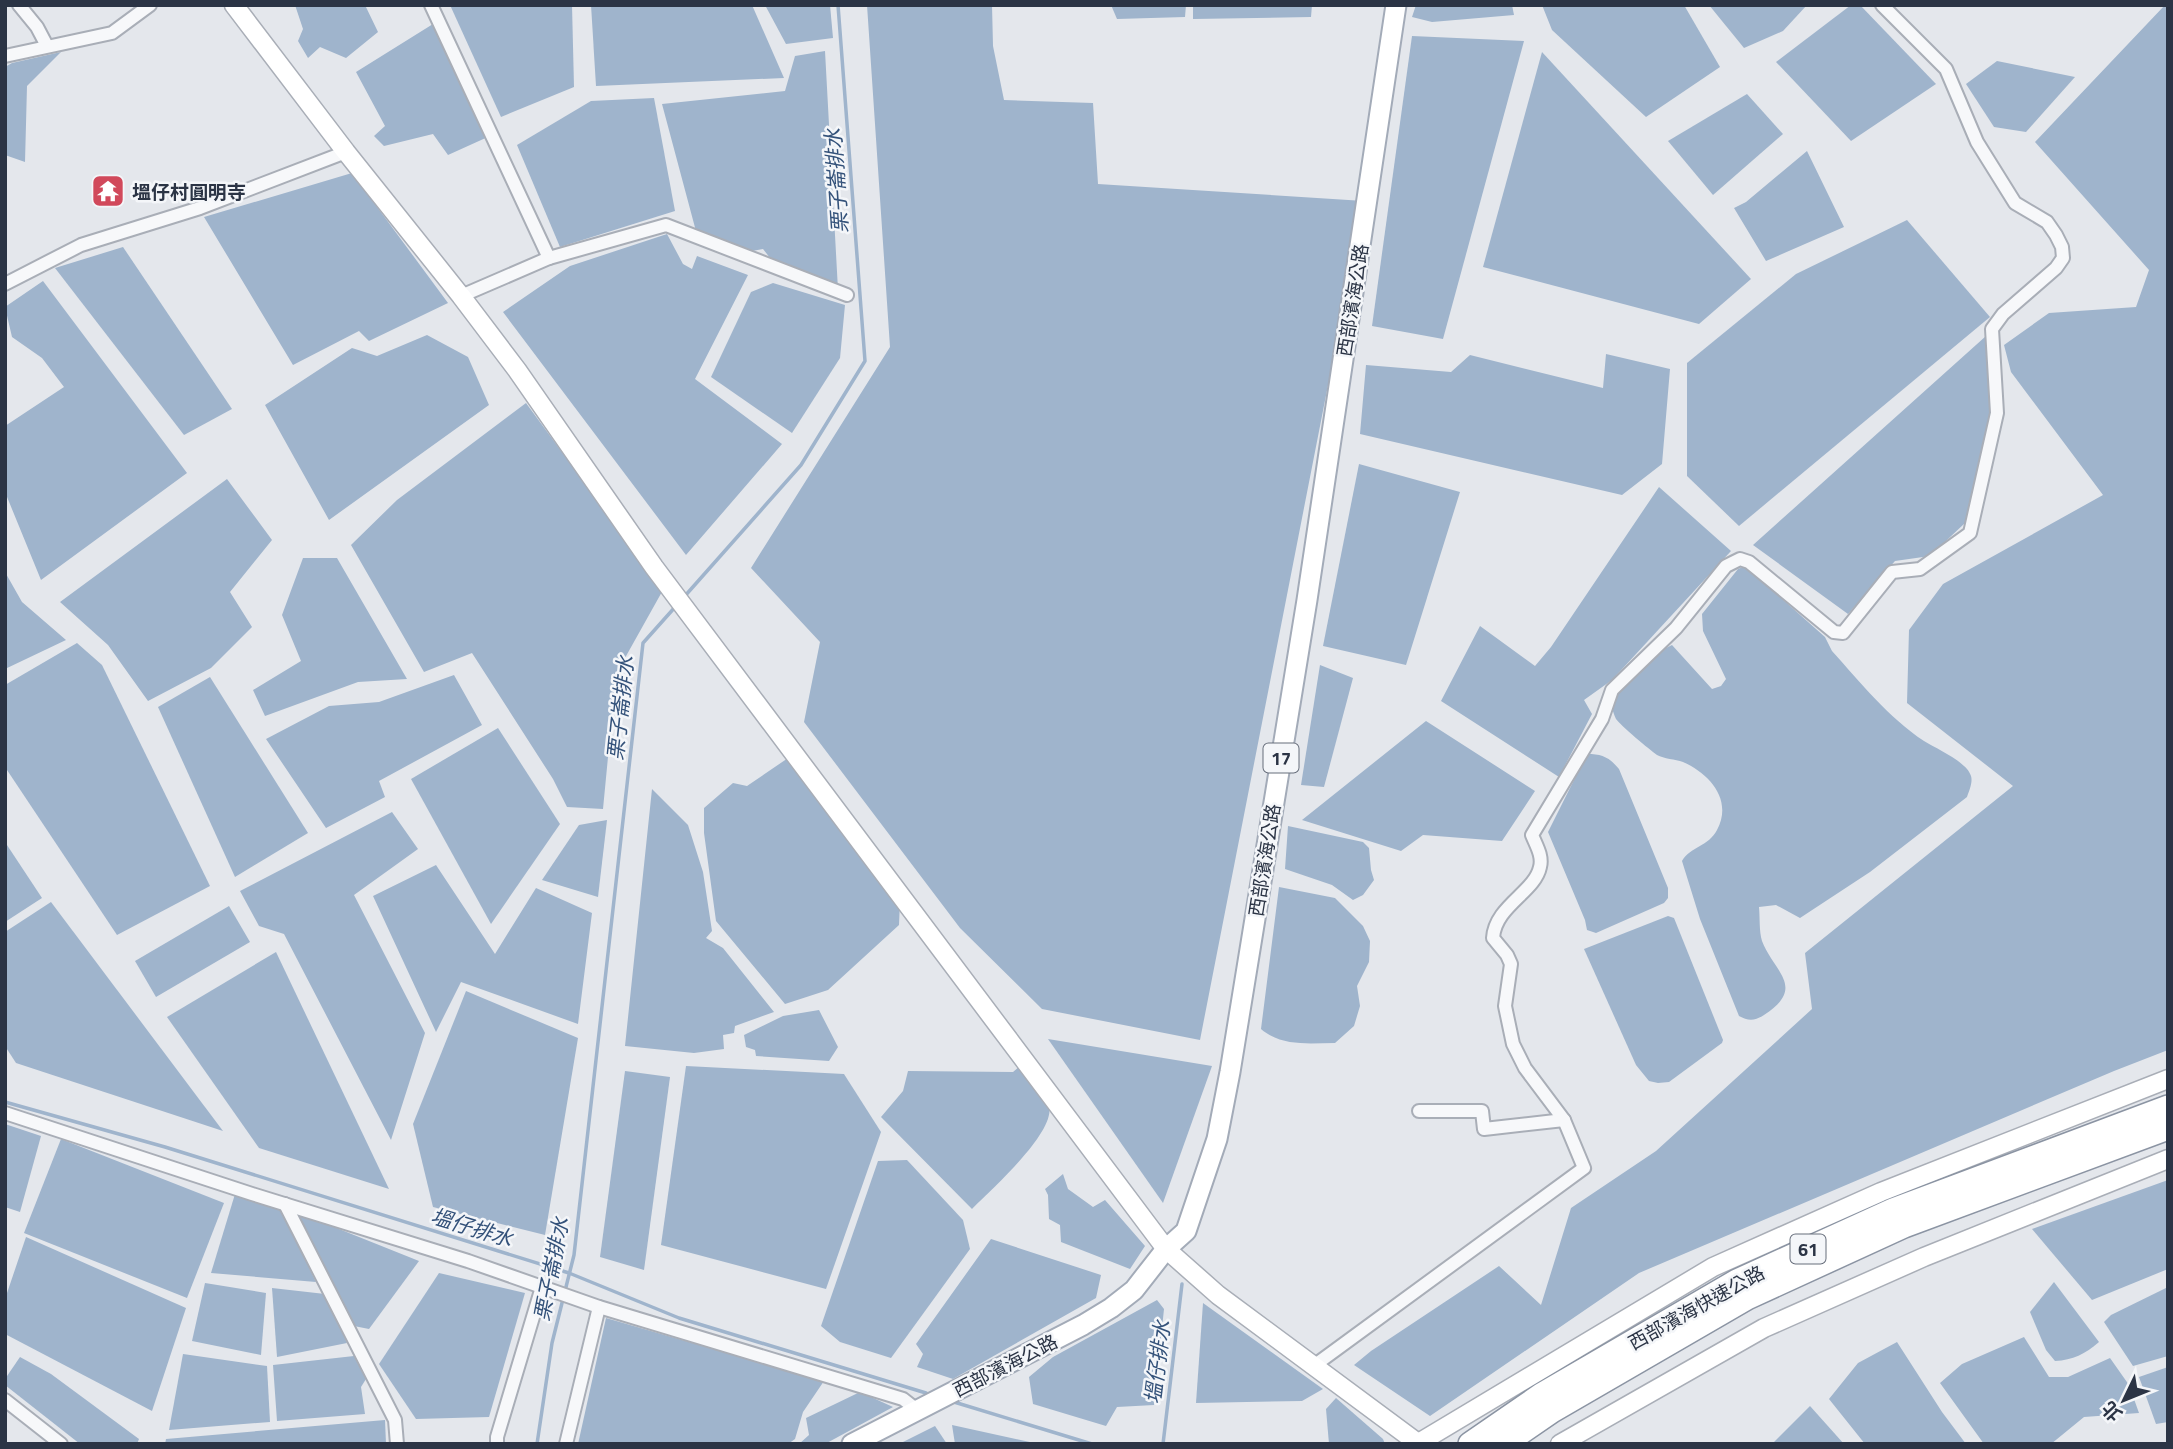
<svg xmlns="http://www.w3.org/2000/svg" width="2173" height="1449" viewBox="0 0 2173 1449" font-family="'Titillium Web','Noto Sans TC',sans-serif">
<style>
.water{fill:#9fb4cc}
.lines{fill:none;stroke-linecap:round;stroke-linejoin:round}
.stream{stroke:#9fb4cc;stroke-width:3.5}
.street-casing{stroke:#a9aeb7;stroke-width:16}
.secondary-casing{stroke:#a9aeb7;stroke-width:21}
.primary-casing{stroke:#a3abb8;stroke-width:23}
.highway-casing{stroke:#8b94a3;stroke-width:26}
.street{stroke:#f7f8fa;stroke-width:12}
.secondary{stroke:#fff;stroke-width:18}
.primary{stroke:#fff;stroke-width:19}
.highway{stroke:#fff;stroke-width:23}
.labels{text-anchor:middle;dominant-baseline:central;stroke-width:5;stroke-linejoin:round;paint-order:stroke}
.shield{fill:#f4f6f9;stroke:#676e7b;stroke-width:2}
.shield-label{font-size:18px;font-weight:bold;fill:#2b3445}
.poi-label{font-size:19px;font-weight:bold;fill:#2b3445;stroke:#f4f6f9;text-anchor:start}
.street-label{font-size:19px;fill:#2b3445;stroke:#f4f6f9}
.water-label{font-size:21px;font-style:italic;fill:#34527a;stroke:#f4f6f9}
</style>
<rect width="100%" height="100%" fill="#e4e7ec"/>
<g class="water">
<polygon points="295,5 365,5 378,32 346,58 320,47 308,58 298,41 303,29"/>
<polygon points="450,5 572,5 574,87 501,117"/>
<polygon points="591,5 752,5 784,78 596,86"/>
<polygon points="765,5 830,5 833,38 786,44"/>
<polygon points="867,5 992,5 993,46 1004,100 1093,103 1098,184 1364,201 1200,1040 1042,1009 960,928 804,722 820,642 751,568 890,347"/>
<polygon points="1111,5 1186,5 1185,17 1117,19"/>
<polygon points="1193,5 1312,5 1311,17 1193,19"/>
<polygon points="1416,5 1512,5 1514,15 1432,22 1412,17"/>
<polygon points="1542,5 1684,5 1720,67 1646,117 1552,30"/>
<polygon points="1709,5 1807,5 1783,31 1744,48"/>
<polygon points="1851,5 1860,5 1936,84 1851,141 1776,62"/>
<polygon points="2165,5 2168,5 2168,1050 2114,1071 1639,1273 1430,1416 1354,1365 1371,1351 1499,1266 1541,1305 1571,1208 1656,1151 1812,1009 1805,953 2013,786 1907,703 1909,630 1943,584 2103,495 2011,372 2004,345 2049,313 2136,307 2149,270 2035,142"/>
<polygon points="433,24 490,136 448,155 433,134 384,146 374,136 385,126 356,72"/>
<polygon points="1412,36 1524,41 1443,339 1372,326"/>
<polygon points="825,51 838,290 778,268 763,249 741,253 697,235 662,104 785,91 795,56"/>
<polygon points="61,52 27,86 25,162 5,155 5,67 12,63"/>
<polygon points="1542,52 1751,279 1699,324 1483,267"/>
<polygon points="1997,61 2075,77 2026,132 1994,127 1966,84"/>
<polygon points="1747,94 1783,134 1713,195 1668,141"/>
<polygon points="654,98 675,211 560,247 517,145 591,101"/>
<polygon points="1807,151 1844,227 1766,261 1734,208 1746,202"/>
<polygon points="352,173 448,303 369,341 359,331 293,365 204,217"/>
<polygon points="1907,220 1990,317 1739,526 1687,476 1687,363 1796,274"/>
<polygon points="667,234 683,264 692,269 697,256 748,275 695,379 782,444 686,555 503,312 570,266"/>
<polygon points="123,247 232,409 184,435 55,268"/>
<polygon points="43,281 187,473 41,580 5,492 5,426 64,387 42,358 12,337 5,307"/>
<polygon points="773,283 845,305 840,358 792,433 711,377 751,292"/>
<polygon points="427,335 468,357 489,405 329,520 265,405 352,348 377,356"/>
<polygon points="1986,336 1991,411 1965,523 1930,556 1895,561 1848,614 1753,545"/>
<polygon points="1606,354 1670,369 1662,464 1622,495 1360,434 1366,365 1451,372 1470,355 1603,388"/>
<polygon points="526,403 663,590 616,674 603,809 567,807 553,779 472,653 424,672 351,545 397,500"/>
<polygon points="1359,464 1460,492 1406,665 1323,646"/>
<polygon points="227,479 272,540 230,592 252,627 211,668 148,701 108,645 60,602"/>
<polygon points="1659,487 1731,551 1612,680 1584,700 1592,714 1559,777 1441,701 1480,626 1535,666 1551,647"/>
<polygon points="303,558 337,558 407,679 358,682 265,716 253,690 301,661 282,615"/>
<path d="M 1743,567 L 1755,575 L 1825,637 L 1832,651 C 1861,683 1888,717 1924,741 C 1937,749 1967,762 1971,776 C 1973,782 1969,791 1967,797 L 1870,872 L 1800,918 L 1776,905 L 1759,907 C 1760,917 1759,931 1762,941 C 1774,972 1807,987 1764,1015 C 1755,1021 1748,1021 1739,1016 L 1700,919 L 1682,861 C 1690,847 1709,846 1717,830 C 1733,800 1710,774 1683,762 C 1675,759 1664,759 1657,755 C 1650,750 1620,725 1616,719 C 1614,715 1612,708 1611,703 L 1619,691 L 1664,649 L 1672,645 L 1712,689 L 1721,686 L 1726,679 L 1703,631 L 1702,614 L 1738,569 Z"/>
<polygon points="5,572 22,602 66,640 5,669"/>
<polygon points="77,643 102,665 210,886 117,935 5,767 5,685"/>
<polygon points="1320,665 1353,678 1324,787 1301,785"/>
<polygon points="454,675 482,725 379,781 385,797 326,828 266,739 329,706 379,702"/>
<polygon points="210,677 308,833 235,877 158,707"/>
<polygon points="1426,721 1535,791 1502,841 1423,835 1401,851 1302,820"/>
<polygon points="498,728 560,824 491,924 411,779"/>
<path d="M 1587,754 C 1602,754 1609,757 1619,769 L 1668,888 L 1668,898 L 1664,903 L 1596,933 L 1587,930 L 1585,920 L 1548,832 Z"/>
<polygon points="791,756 900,901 899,925 828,990 785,1004 716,921 704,833 704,808 733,783 747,786"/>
<polygon points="652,789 688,825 703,872 712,931 706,938 723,948 774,1012 735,1026 734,1033 723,1035 724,1049 694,1053 625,1046"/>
<polygon points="392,812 418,849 354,895 425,1033 391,1140 284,934 259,926 240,891"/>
<polygon points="607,820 598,897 542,880 579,825"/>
<polygon points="1288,826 1363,842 1369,848 1371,870 1374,880 1363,895 1353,900 1332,885 1285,869"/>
<polygon points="5,842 42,898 5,922"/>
<polygon points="436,865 495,954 536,888 592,913 578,1024 461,982 436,1032 373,896"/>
<path d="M 1279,887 L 1335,898 L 1363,926 L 1370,941 L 1369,962 L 1357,986 L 1360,1006 L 1354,1026 L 1335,1043 C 1309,1043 1282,1047 1261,1029 Z"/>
<polygon points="51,902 223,1131 16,1063 5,1046 5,932"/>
<polygon points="229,906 250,942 156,997 135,961"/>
<polygon points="1668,916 1674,918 1723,1040 1722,1043 1669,1082 1658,1083 1649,1081 1636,1065 1584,949"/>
<polygon points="276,952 389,1189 259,1148 167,1017"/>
<polygon points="466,991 578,1038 545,1235 433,1207 413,1124"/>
<polygon points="819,1010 838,1047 829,1061 756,1056 755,1050 746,1047 744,1035 783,1016"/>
<polygon points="1048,1039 1212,1066 1163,1203"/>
<polygon points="686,1066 844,1074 881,1132 826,1289 661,1245"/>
<path d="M 1020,1066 C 1028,1076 1046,1095 1049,1106 C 1056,1132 990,1191 972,1209 L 881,1117 L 903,1091 L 908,1071 L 1013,1072 Z"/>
<polygon points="625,1071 670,1077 644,1270 600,1257"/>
<polygon points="5,1124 41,1136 20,1212 5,1207"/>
<polygon points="61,1139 224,1203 187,1298 24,1233"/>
<polygon points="907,1160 963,1220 970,1249 891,1358 840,1342 821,1326 878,1161"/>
<polygon points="1063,1174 1068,1189 1093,1207 1105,1200 1145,1246 1130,1269 1061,1242 1060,1225 1049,1219 1048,1195 1045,1189"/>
<polygon points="2168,1180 2168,1269 2092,1300 2032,1229"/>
<polygon points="235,1194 281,1209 316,1282 211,1273"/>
<polygon points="299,1213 419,1261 369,1329 354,1326 296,1215"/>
<polygon points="26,1237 186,1308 152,1411 5,1334 5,1299"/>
<polygon points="991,1239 1101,1275 1096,1298 953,1379 917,1367 923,1354 916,1344"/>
<polygon points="439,1273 525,1293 489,1417 416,1419 379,1364"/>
<path d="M 2054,1282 L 2099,1342 C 2085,1354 2073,1360 2055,1361 L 2046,1350 L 2030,1312 Z"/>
<polygon points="205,1283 266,1293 261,1355 192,1341"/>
<polygon points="2168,1287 2168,1356 2133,1366 2104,1322 2111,1315"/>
<polygon points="272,1288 325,1294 347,1343 277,1357"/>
<polygon points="1157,1300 1164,1309 1154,1405 1117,1407 1106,1426 1033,1404 1029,1377 1053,1357"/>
<polygon points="1203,1303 1323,1389 1302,1401 1196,1403"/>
<polygon points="606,1318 824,1381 803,1412 795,1439 788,1444 578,1444"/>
<polygon points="2024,1337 2049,1377 2068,1377 2110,1358 2129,1385 2139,1413 2084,1417 2051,1444 1984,1444 1940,1383 1962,1364"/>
<polygon points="1897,1342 1942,1412 1966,1444 1865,1444 1829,1399 1858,1363"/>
<polygon points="183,1354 267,1366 270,1422 169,1430"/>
<polygon points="354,1356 366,1379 361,1387 365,1414 277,1421 273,1365"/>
<polygon points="20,1357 51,1374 139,1439 137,1444 80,1444 5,1385 5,1379"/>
<polygon points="2168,1367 2168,1422 2156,1424 2139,1377"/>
<polygon points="860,1392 893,1407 825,1444 799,1444 809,1435 806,1418"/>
<polygon points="1336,1398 1383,1439 1385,1444 1329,1444 1326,1409"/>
<polygon points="1810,1406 1844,1444 1772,1444"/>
<polygon points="385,1420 386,1444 165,1444 166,1439"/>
<polygon points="952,1425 1039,1444 955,1444"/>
<polygon points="935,1426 947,1444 899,1444"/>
</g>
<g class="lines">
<g class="stream">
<polyline points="684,597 801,465 865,361 838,5"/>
<polyline points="5,1102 165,1147 569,1273 679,1318 926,1393"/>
<polyline points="565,1291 574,1255 643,643 676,606"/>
<polyline points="954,1402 1092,1444"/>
<polyline points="537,1444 552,1343 563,1299"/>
<polyline points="1163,1444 1182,1284"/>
</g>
<defs>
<g id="street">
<polyline points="19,5 37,27 47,46"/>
<polyline points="431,5 549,258"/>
<polyline points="5,56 112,33 150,5"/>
<polyline points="5,284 81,245 200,208 346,152"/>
<polyline points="461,296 549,258 666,225 847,295"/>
<polyline points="1419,1111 1482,1111 1484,1129 1564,1120"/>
<polyline points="5,1113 252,1194 468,1261 599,1307 903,1399 917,1410"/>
<polyline points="285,1204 395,1420 397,1444"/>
<path d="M 1315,1365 L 1584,1168 L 1564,1120 L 1525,1068 L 1513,1044 L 1505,1006 L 1511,964 L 1507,955 L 1493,938 C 1495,906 1535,892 1540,867 C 1543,856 1536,845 1532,835 L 1602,719 L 1612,690 L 1676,628 L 1726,566 L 1740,559 L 1749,562 L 1834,632 L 1843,633 L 1892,572 L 1920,569 L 1970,533 L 1997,413 L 1992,329 L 2003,314 L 2056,268 L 2063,258 L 2062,247 L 2056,235 L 2047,222 L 2015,203 L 1977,142 L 1946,69 L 1882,5"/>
<polyline points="5,1400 61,1444"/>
<polyline points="497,1444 497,1437 542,1287"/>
<polyline points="566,1444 599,1307"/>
</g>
<g id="secondary">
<polyline points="234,5 346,152 461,296 517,370 654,567 1166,1249 1218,1295 1419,1444"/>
<polyline points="1417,1444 1713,1267 1881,1192 2168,1079"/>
<polyline points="1560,1444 1764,1328 1924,1257 2168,1159"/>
</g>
<polyline id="primary" points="852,1444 1083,1325 1111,1308 1134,1290 1166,1249 1186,1231 1217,1139 1230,1072 1307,600 1396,5"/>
<g id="highway">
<polyline points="1470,1444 1541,1395 1737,1281 1893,1210 2168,1107"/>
<polyline points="1504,1444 1552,1411 1747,1298 1904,1226 2168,1128"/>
</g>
</defs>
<use href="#street" class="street-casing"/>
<use href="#secondary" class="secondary-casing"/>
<use href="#primary" class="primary-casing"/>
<use href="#highway" class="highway-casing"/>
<use href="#street" class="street"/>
<use href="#secondary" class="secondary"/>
<use href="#primary" class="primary"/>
<use href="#highway" class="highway"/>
</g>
<defs>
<symbol id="temple-square" viewBox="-11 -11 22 22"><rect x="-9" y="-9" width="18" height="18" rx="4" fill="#d1495b" stroke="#f4f6f9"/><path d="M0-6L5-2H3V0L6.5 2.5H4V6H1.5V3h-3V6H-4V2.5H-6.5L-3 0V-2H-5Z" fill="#fff"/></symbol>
</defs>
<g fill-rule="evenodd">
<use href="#temple-square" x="89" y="172" width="38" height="38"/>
</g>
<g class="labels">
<g class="shield">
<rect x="1263.5" y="743.5" width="35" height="29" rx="5"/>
<rect x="1790.5" y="1234.5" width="35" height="29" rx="5"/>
</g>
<g class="shield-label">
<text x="1281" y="758">17</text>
<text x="1808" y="1249">61</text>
</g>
<g class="poi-label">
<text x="132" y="191">塭仔村圓明寺</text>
</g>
<g class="street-label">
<text transform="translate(1352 300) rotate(-81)">西部濱海公路</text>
<text transform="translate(1264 860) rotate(-81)">西部濱海公路</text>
<text transform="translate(1696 1307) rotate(-29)">西部濱海快速公路</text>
<text transform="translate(1005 1365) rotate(-27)">西部濱海公路</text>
</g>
<g class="water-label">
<text transform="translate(836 181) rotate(-94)">栗子崙排水</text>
<text transform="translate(620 708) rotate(-84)">栗子崙排水</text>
<text transform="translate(472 1227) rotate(17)">塭仔排水</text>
<text transform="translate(551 1269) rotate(-79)">栗子崙排水</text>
<text transform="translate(1157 1362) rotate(-83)">塭仔排水</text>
</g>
</g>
<rect width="2173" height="1449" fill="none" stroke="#2b3445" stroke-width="14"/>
<g transform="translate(2124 1400) rotate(227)" stroke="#f4f6f9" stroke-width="5" paint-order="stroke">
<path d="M0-5L12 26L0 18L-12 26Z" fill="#2b3445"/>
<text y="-10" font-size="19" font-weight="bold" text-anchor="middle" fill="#2b3445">北</text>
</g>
</svg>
